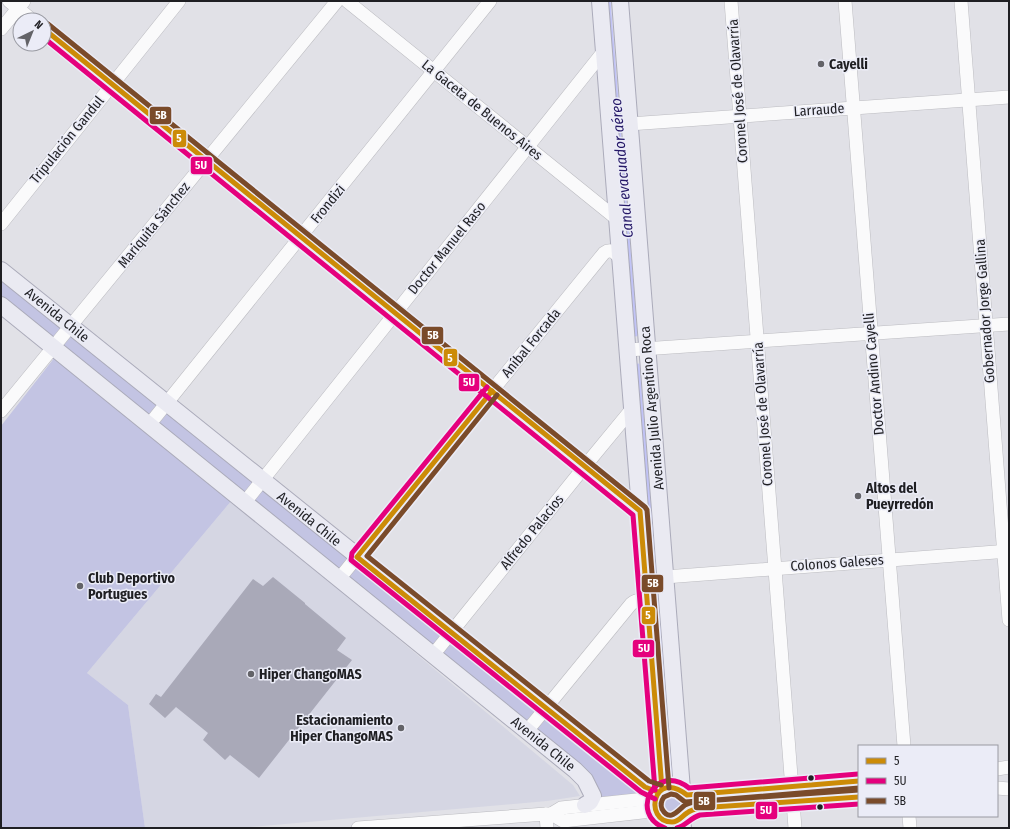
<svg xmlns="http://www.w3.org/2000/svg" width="1010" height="829" viewBox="0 0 1010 829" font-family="'Fira Sans Condensed',sans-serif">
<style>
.built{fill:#d5d6e3}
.green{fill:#c3c4e3}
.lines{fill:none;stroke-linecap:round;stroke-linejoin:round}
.stream{stroke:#c1c3f6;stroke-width:3}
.building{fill:#a9a9b8}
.minor-casing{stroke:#bcbcc1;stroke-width:14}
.major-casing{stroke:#ababba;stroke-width:18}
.minor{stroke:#fafafb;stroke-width:13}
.major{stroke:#eaeaf2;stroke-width:16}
.bus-1-casing{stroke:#ebecf7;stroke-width:8}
.bus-2-casing{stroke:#ebecf7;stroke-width:8}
.bus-3-casing{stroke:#ebecf7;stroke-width:8}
.bus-1{stroke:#cc8b07;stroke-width:5}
.bus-2{stroke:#e5007d;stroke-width:5}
.bus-3{stroke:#7a4b2a;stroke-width:5}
.poi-dot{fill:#636368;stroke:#ebecf7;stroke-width:1.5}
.bus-dot{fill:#1f1f23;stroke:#ebecf7;stroke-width:1.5}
.labels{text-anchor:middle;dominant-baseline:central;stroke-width:3;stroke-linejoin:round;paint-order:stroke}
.poi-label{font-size:14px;font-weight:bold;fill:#1f1f23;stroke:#ebecf7;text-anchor:start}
.street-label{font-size:14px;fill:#1f1f23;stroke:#ebecf7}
.water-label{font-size:15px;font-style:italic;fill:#251867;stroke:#ebecf7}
.line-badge{stroke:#ebecf7;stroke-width:1.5}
.badge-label{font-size:11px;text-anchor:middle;font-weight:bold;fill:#fff}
</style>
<rect width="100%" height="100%" fill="#e1e1e7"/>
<polygon class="built" points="232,500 573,785 580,796 547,801 239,828 145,828 128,705 87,673"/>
<g class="green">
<polygon points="1,270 645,787 672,786 682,790 859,781 859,797 699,808 683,828 665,828 657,814 610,816 551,814 585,805 589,788 1,305"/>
<polygon points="55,357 232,500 87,673 128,705 145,828 1,828 1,426"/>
</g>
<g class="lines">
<g class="stream">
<polyline points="609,1 636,335"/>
<polyline points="638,365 672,781"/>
</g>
</g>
<polygon class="building" points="273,577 305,603 305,604 346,638 337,650 352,660 259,778 230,755 225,760 203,740 208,733 176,707 165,718 149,704 156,694 161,697 253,579 263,586"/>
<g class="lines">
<defs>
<g id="minor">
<polyline points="9,1 32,20"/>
<polyline points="347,1 617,219"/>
<polyline points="731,1 795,828"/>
<polyline points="845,1 904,746"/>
<polyline points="961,1 1009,620"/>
<polyline points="1,29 24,1"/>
<polyline points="44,29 207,160 640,511"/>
<polyline points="629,124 1009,97"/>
<polyline points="1,224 179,1"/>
<polyline points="628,350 1009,324"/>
<polyline points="1,411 337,1"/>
<polyline points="149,425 490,1"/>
<polyline points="245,502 604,51"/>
<polyline points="665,577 1009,551"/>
<path d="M 339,579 L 604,253 C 611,248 617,253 620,260"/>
<polyline points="433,655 585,466 632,409"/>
<path d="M 527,731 L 631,604 C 637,599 643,599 648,607"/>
<polyline points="997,769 1009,767"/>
<polyline points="997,788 1009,789"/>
<polyline points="687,795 859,781"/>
<polyline points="688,812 699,808 859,797"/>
<polyline points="546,814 547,828"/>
<polyline points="551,814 561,808 655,798"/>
<polyline points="909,816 910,828"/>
<polyline points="358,828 546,814 551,814 563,821 651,811 657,814"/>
</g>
<g id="major">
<path d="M 600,1 L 662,789 C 649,800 652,811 664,820 L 665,828"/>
<path d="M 620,1 L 682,790 C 691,800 691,808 682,819 L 683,828"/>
<polyline points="1,270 645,787 658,792"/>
<polyline points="1,305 575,770 585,780 593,796 590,802 585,805"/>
</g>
</defs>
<use href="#minor" class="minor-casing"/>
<use href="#major" class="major-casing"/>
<use href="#minor" class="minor"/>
<use href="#major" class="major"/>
<defs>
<g id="bus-1">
<polyline points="44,29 640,511 662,789"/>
<polyline points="492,391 357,557 645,787 658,792"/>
<path d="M 859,781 L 687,795 C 653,768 643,822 672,822 C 679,822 682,816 687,813 C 691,810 695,809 699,808 L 859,797"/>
</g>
<g id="bus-2">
<polyline points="44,38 633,515 655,790"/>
<polyline points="487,387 352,553 351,560 641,792 655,799"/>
<path d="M 665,828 C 628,815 655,761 689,788 L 858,774"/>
<path d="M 677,828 C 687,825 690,818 700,815 L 859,804"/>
</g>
<g id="bus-3">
<polyline points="48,24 645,507 647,510 669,788"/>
<polyline points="497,395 367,556 649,781 661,785"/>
<polyline points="859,790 704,801 859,788"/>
<path d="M 671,794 L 676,795 L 685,802 L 698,801 C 693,802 689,803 685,805 C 678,810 670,823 662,809 C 660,804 661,801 664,797 Z"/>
</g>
</defs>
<use href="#bus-1" class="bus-1-casing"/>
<use href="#bus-2" class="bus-2-casing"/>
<use href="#bus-3" class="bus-3-casing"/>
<use href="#bus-1" class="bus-1"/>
<use href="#bus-2" class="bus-2"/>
<use href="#bus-3" class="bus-3"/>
</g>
<g class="poi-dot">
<circle cx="821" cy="64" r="4"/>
<circle cx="858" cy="496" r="4"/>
<circle cx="80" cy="586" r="4"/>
<circle cx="251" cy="674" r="4"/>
<circle cx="401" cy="728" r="4"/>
</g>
<g class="bus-dot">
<circle cx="811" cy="778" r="3.5"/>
<circle cx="820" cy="807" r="3.5"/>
</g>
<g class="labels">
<g class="poi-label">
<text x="829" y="64">Cayelli</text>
<text x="866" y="488">Altos del<tspan x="866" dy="16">Pueyrredón</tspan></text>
<text x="88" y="578">Club Deportivo<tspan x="88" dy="16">Portugues</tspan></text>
<text x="259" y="674">Hiper ChangoMAS</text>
<text x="393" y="720" text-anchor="end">Estacionamiento<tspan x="393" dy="16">Hiper ChangoMAS</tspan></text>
</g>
<g class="street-label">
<text transform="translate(738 91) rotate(-94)">Coronel José de Olavarría</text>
<text transform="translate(482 110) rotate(39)">La Gaceta de Buenos Aires</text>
<text transform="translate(819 110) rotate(-4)">Larraude</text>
<text transform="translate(67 140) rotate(-51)">Tripulación Gandul</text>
<text transform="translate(328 204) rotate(-51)">Frondizi</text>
<text transform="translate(154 225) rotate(-51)">Mariquita Sánchez</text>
<text transform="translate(447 248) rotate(-51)">Doctor Manuel Raso</text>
<text transform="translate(985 311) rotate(-94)">Gobernador Jorge Gallina</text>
<text transform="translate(57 315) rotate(39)">Avenida Chile</text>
<text transform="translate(531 343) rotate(-51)">Aníbal Forcada</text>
<text transform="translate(874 374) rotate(-95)">Doctor Andino Cayelli</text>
<text transform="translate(652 408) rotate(-95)">Avenida Julio Argentino Roca</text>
<text transform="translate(763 414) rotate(-94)">Coronel José de Olavarría</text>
<text transform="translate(309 519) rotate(39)">Avenida Chile</text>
<text transform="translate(532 532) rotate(-51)">Alfredo Palacios</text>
<text transform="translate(837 563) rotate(-4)">Colonos Galeses</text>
<text transform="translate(543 744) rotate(39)">Avenida Chile</text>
</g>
<g class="water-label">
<text transform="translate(622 168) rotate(-95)">Canal evacuador aéreo</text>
</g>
</g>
<g class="line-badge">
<rect x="149" y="106" width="23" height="19" rx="4" fill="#7a4b2a"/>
<rect x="172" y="129" width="15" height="19" rx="4" fill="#cc8b07"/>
<rect x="190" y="156" width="23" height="19" rx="4" fill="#e5007d"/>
<rect x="421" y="326" width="23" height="19" rx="4" fill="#7a4b2a"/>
<rect x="443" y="348" width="15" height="19" rx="4" fill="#cc8b07"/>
<rect x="458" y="373" width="22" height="19" rx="4" fill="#e5007d"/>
<rect x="641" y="574" width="23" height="19" rx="4" fill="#7a4b2a"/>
<rect x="641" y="606" width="15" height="19" rx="4" fill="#cc8b07"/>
<rect x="632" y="639" width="23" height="19" rx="4" fill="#e5007d"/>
<rect x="693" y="791" width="23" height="20" rx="4" fill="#7a4b2a"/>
<rect x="755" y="801" width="23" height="19" rx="4" fill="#e5007d"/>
</g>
<g class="badge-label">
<text x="161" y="119">5B</text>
<text x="179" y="142">5</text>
<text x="201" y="169">5U</text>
<text x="433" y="339">5B</text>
<text x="450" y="362">5</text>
<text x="469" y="386">5U</text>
<text x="653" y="587">5B</text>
<text x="648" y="619">5</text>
<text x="644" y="652">5U</text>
<text x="704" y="805">5B</text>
<text x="766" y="814">5U</text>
</g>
<rect width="1010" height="829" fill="none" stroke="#1f1f23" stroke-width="4"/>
<rect x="858" y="745" width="140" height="72" fill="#ebecf7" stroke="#999aa2"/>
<rect x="866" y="758" width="20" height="6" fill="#cc8b07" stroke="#999aa2"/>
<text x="894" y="765" font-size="12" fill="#1f1f23">5</text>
<rect x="866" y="778" width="20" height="6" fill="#e5007d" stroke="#999aa2"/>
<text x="894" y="785" font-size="12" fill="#1f1f23">5U</text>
<rect x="866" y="798" width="20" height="6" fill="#7a4b2a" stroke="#999aa2"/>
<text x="894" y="805" font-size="12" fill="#1f1f23">5B</text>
<g transform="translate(32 32) rotate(43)"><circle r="19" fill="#ebecf7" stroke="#999aa2"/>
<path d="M0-3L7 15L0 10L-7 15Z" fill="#636368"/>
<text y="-6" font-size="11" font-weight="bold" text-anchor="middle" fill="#1f1f23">N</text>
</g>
</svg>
